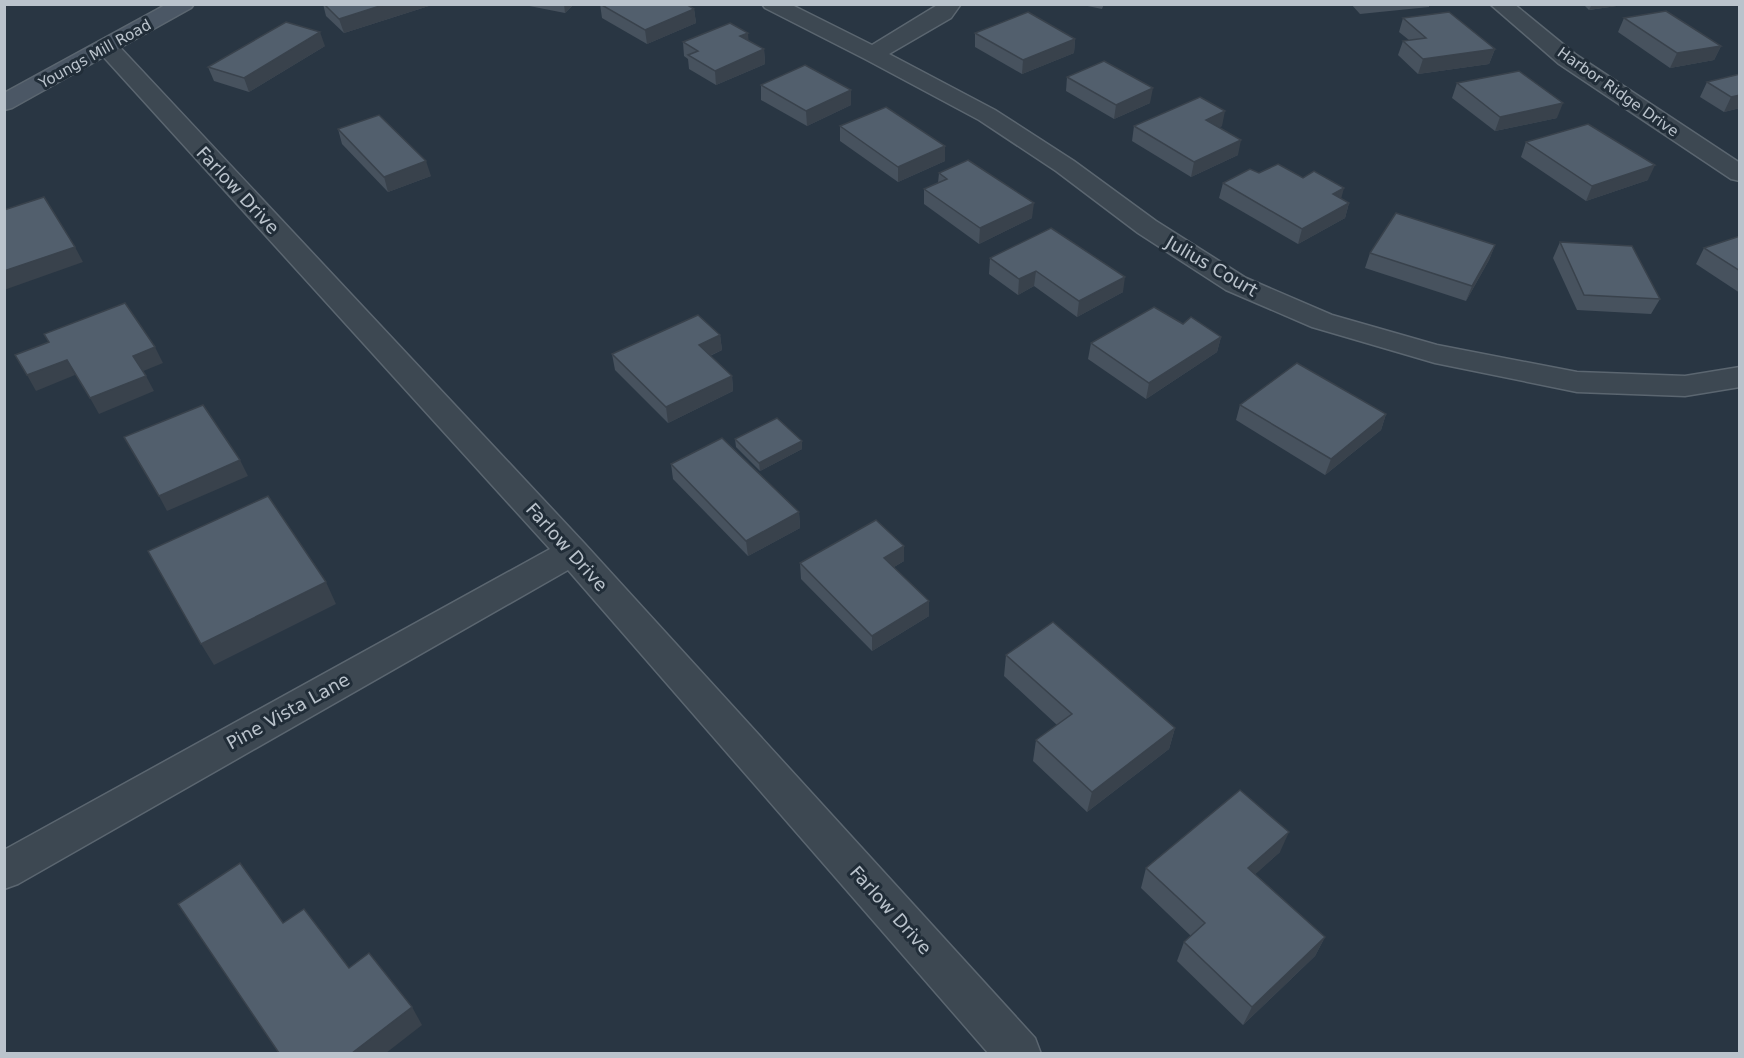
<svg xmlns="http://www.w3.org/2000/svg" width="1744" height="1058" viewBox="0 0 1744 1058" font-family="'DejaVu Sans',sans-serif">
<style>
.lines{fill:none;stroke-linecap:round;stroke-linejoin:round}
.street-casing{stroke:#5b6670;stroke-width:3}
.secondary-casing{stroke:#5b6670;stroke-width:3}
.street{fill:#3d4852;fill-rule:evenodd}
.secondary{fill:#4b5765;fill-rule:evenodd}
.wall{fill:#47525e}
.shaded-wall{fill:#39424c}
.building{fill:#525f6d;stroke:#39424c;stroke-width:1.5}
.labels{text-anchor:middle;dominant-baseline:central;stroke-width:6;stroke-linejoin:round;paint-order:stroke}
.far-street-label{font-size:15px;fill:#bac3cc;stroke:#212d38}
.street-label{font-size:18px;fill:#bac3cc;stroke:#212d38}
</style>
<rect width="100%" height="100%" fill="#293643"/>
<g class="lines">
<defs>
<g id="street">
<polygon points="762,4 790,4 872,45 939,4 961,4 951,18 889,54 995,110 1074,161 1156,221 1246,278 1332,315 1437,345 1577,372 1685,376 1740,367 1740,387 1685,396 1577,392 1435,363 1312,327 1226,290 1138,233 1056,171 979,120 865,59 765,8"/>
<polygon points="1490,4 1514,4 1575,54 1740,163 1740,181 1731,179 1559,64"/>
<polygon points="108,41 116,43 584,543 1035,1038 1041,1054 989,1054 568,570 18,884 4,889 4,850 550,549 100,53 97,48 100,43"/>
</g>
<polygon id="secondary" points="167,4 194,4 191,8 12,108 4,110 4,93"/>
</defs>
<use href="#street" class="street-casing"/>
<use href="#secondary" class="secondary-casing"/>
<use href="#street" class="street"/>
<use href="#secondary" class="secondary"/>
</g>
<g class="wall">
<polygon points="323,4 435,4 344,33 326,16"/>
<polygon points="519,4 574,4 565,13"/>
<polygon points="600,4 694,9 696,23 647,44 602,18"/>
<polygon points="1078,4 1104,4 1102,9"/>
<polygon points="1351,4 1429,4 1429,7 1360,14"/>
<polygon points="1583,4 1630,4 1589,10"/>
<polygon points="1403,18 1495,49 1489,64 1418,74 1398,55 1403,41 1409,40 1399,32"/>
<polygon points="1624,18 1721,46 1714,60 1670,68 1618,32"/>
<polygon points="975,33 1075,39 1074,53 1022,74 975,47"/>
<polygon points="748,41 764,49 765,64 716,85 689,69 688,59 684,56 683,42"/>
<polygon points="325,46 249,92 214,81 208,67"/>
<polygon points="1740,74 1740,108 1724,112 1700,97 1707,82"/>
<polygon points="1067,77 1150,103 1114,119 1066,91"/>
<polygon points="1457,83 1557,118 1495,131 1452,98"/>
<polygon points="761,85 851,105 807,126 761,100"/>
<polygon points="840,126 945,161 898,182 840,141"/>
<polygon points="1134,126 1222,126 1219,127 1238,155 1191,177 1132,141"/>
<polygon points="338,129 431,176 388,192 342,144"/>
<polygon points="1526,142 1648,180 1586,201 1521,157"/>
<polygon points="939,173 1032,218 979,244 924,204 924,189 938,183"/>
<polygon points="1259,173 1341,199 1349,203 1345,218 1298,244 1219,198 1223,183"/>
<polygon points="1740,236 1740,293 1696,264 1704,248"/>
<polygon points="1560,242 1660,299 1651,314 1577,310 1553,258"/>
<polygon points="1495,245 1489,260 1466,301 1365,268 1370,253"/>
<polygon points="990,258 1123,292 1077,317 1034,286 1018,295 989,274"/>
<polygon points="1183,324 1221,337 1217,352 1146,399 1088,359 1091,343"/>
<polygon points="720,335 722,350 710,356 732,376 733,391 668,423 615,370 612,354"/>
<polygon points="1240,405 1386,414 1381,430 1325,475 1236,420"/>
<polygon points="735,439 802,441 802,449 760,471 736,447"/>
<polygon points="671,464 799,512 800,528 748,556 673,479"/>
<polygon points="904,546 904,561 894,567 929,616 872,651 801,579 800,563"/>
<polygon points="1006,655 1175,728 1169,749 1087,812 1033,761 1036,740 1057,725 1004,676"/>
<polygon points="1280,852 1255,874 1325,937 1315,956 1243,1025 1177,961 1184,942 1191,936 1141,888 1146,868"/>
</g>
<g class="shaded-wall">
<polygon points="386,4 435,4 344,33 339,19"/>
<polygon points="564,4 574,4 565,13"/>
<polygon points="1592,4 1630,4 1589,10"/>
<polygon points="694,9 696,23 647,44 645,30"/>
<polygon points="320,32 325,46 249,92 244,78"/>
<polygon points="748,33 749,47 740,36"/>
<polygon points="1075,39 1074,53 1022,74 1023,60"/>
<polygon points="1721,46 1714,60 1670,68 1677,53"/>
<polygon points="764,49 765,64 716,85 715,71"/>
<polygon points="1495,49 1489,64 1418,74 1423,59"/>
<polygon points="1153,88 1150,103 1114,119 1116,105"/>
<polygon points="851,90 851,105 807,126 806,111"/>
<polygon points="1740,95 1740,108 1724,112 1731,97"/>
<polygon points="1563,103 1557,118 1495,131 1500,117"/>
<polygon points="1225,111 1222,126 1203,135 1206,120"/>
<polygon points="1241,140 1238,155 1191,177 1194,162"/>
<polygon points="945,146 945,161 898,182 898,167"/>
<polygon points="426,161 431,176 388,192 384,177"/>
<polygon points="1655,165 1648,180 1586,201 1592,186"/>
<polygon points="1344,188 1340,203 1333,194"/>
<polygon points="1034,203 1032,218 979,244 980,228"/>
<polygon points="1349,203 1345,218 1298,244 1302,229"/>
<polygon points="1495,245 1489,260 1466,301 1472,286"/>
<polygon points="75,247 83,262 4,290 4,271"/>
<polygon points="1036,271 1034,286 1018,295 1019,279"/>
<polygon points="1125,277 1123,292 1077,317 1079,301"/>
<polygon points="720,335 722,350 700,360 699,345"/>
<polygon points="1221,337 1217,352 1146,399 1149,383"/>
<polygon points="155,347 163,363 141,372 133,356"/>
<polygon points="67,360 75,375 36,391 27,375"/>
<polygon points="146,376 154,391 99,414 90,398"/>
<polygon points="732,376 733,391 668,423 666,407"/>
<polygon points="1386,414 1381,430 1325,475 1331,459"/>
<polygon points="802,441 802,449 760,471 759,463"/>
<polygon points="240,460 248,476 167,511 159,496"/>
<polygon points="799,512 800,528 748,556 746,541"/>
<polygon points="904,546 904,561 884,573 884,558"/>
<polygon points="326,582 336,604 214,665 201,644"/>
<polygon points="929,601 929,616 872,651 872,636"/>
<polygon points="1175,728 1169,749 1087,812 1092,792"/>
<polygon points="1289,832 1280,852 1240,888 1248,868"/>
<polygon points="1325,937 1315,956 1243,1025 1252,1007"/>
<polygon points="412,1007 422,1025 386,1053 352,1053"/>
</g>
<g class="building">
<polygon points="324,4 386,4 339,19"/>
<polygon points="600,4 686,4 694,9 645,30"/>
<polygon points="1666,11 1721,46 1677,53 1624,18"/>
<polygon points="1028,12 1075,39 1023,60 975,33"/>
<polygon points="1449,12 1495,49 1423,59 1403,41 1426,38 1403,18"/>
<polygon points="286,22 320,32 244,78 208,67"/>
<polygon points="730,23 748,33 740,36 764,49 715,71 688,55 698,51 683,42"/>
<polygon points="1104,61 1153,88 1116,105 1067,77"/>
<polygon points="805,65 851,90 806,111 761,85"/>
<polygon points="1519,71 1563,103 1500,117 1457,83"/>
<polygon points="1740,74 1740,95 1731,97 1707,82"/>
<polygon points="1200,97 1225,111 1206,120 1241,140 1194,162 1134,126"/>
<polygon points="886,107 945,146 898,167 840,126"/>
<polygon points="379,115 426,161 384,177 338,129"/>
<polygon points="1588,124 1655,165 1592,186 1526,142"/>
<polygon points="968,160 1034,203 980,228 924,189 947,179 939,173"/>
<polygon points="1278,164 1303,178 1314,171 1344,188 1333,194 1349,203 1302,229 1223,183 1250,169 1259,173"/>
<polygon points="44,197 75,247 4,271 4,210"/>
<polygon points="1396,213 1495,245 1472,286 1370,253"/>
<polygon points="1051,228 1125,277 1079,301 1036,271 1019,279 990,258"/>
<polygon points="1740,236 1740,271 1704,248"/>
<polygon points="1560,242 1632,246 1660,299 1584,295"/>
<polygon points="125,303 155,347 133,356 146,376 90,398 67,360 27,375 15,355 49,342 44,334"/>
<polygon points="1154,307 1183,324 1191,317 1221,337 1149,383 1091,343"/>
<polygon points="698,315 720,335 699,345 732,376 666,407 612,354"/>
<polygon points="1297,363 1386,414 1331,459 1240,405"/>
<polygon points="203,405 240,460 159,496 124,437"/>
<polygon points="777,418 802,441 759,463 735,439"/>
<polygon points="722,438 799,512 746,541 671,464"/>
<polygon points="268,496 326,582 201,644 148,551"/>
<polygon points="876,520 904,546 884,558 929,601 872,636 800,563"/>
<polygon points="1053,622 1175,728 1092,792 1036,740 1072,714 1006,655"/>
<polygon points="1240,790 1289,832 1248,868 1325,937 1252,1007 1184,942 1205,923 1146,868"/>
<polygon points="240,863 283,923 304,909 349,968 369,953 412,1007 352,1053 279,1053 178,904"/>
</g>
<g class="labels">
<g class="far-street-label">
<text transform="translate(95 54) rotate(-29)">Youngs Mill Road</text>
<text transform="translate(1618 92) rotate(35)">Harbor Ridge Drive</text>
</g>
<g class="street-label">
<text transform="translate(238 190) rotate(47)">Farlow Drive</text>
<text transform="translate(1212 266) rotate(30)">Julius Court</text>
<text transform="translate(567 547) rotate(48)">Farlow Drive</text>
<text transform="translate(288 711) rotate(-29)">Pine Vista Lane</text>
<text transform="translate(891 910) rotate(48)">Farlow Drive</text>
</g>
</g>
<rect width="1744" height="1058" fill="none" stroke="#bac3cc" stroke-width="12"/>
</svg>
